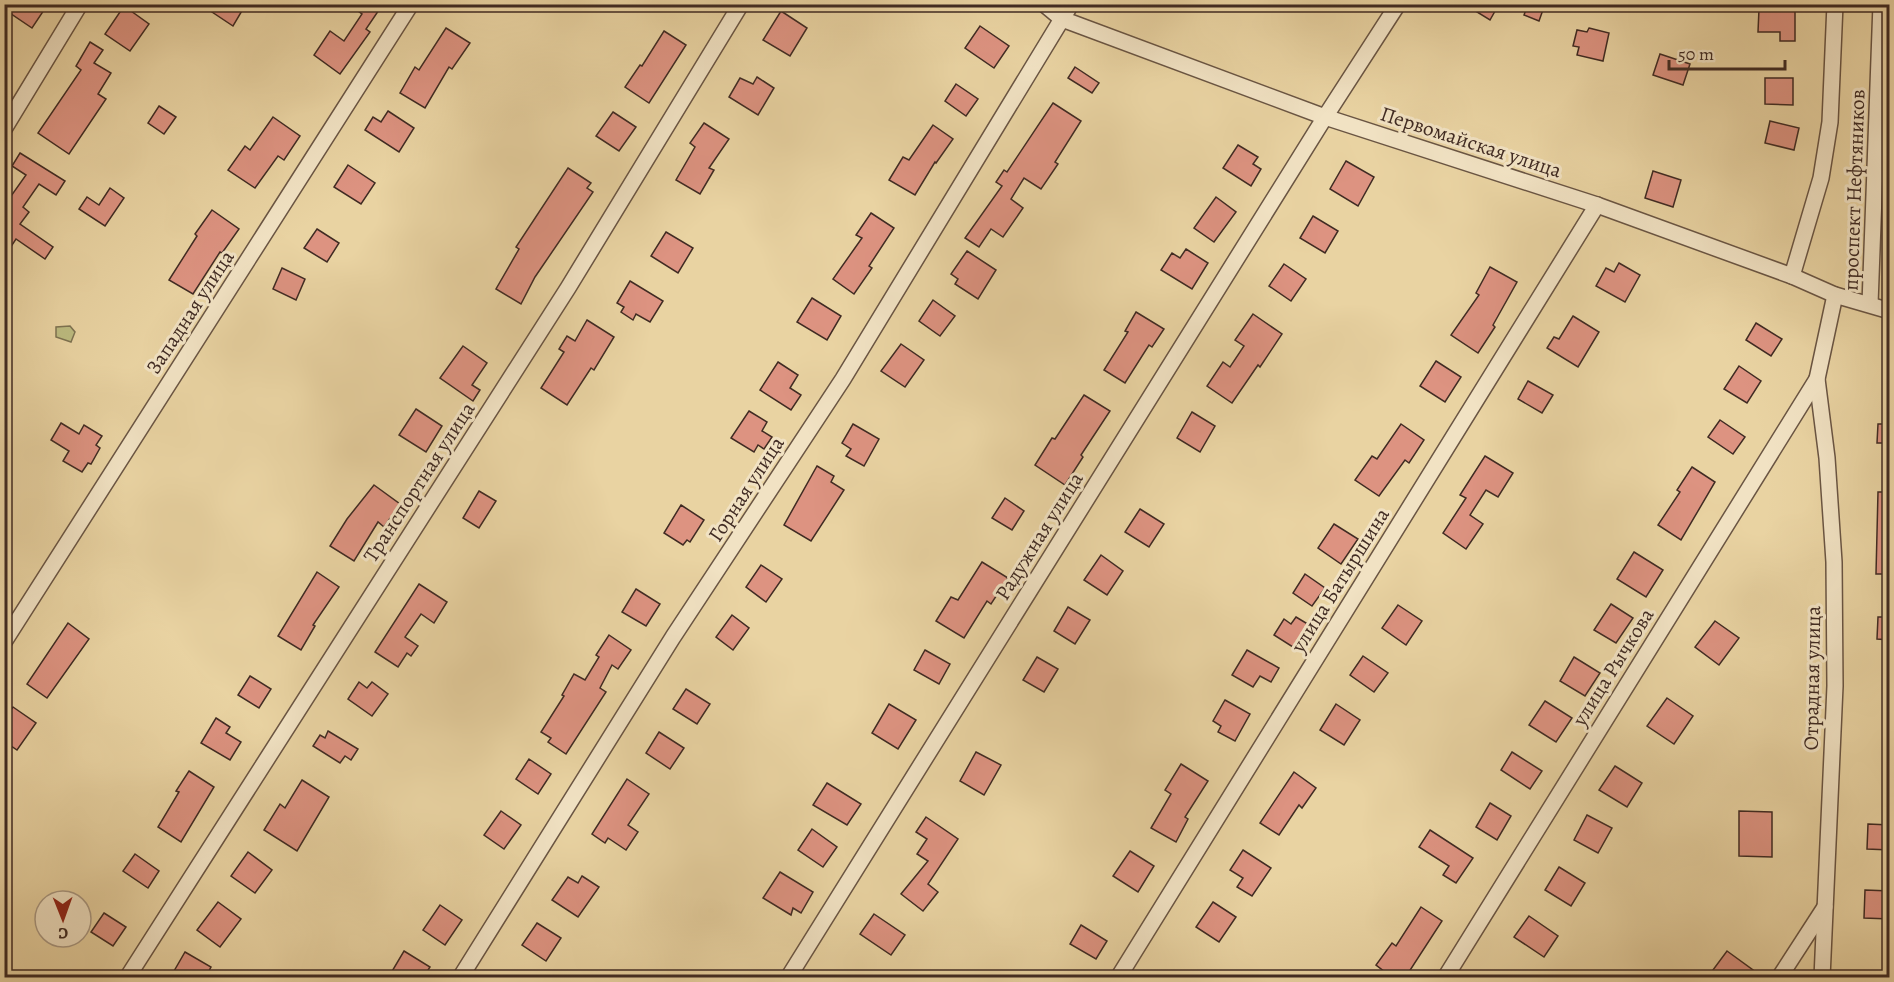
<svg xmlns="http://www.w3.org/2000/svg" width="1894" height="982" viewBox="0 0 1894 982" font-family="Alegreya,serif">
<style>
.green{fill:#bcbb80;stroke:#7e7352;stroke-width:1.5}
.building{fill:#dd9381;stroke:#402b23;stroke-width:1.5}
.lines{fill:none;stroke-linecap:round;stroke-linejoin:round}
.minor-casing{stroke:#6a5543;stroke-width:18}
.minor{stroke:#f1e2c3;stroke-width:15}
.labels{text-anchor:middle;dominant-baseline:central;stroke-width:6;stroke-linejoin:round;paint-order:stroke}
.street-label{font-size:21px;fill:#402b23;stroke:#f1e2c3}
</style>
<rect width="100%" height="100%" fill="#e9d3a2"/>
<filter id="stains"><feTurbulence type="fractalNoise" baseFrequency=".00333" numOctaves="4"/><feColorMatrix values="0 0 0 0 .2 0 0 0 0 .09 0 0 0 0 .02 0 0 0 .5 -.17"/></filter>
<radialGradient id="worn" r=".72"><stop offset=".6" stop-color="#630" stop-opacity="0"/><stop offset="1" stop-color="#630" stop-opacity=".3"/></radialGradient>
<polygon class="green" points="70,326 75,332 71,342 56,337 56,327"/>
<g class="building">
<polygon points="4,4 48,4 32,28 4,9"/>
<polygon points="200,4 246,4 233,26"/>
<polygon points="348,4 383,4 366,29 370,32 340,74 314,55 330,31 344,41 362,14"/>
<polygon points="1464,4 1499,4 1490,20"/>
<polygon points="1528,4 1545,4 1539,21 1524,15"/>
<polygon points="124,6 149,24 130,51 105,34"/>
<polygon points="1759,9 1795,10 1795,41 1780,41 1780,32 1758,32"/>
<polygon points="781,11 807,28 790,56 763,40"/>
<polygon points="980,26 1009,46 994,68 965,48"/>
<polygon points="446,28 470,43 452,69 449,67 425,108 400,93 415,67 419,70"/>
<polygon points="1589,28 1609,33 1603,61 1577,55 1579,47 1573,46 1577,30 1587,32"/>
<polygon points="664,31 686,45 649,103 625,87 640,65 642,66"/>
<polygon points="90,42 103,50 94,63 111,73 98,94 106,99 69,154 38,133 81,70 76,66"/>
<polygon points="1660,54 1690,64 1683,85 1653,75"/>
<polygon points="1075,67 1099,83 1092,93 1068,78"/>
<polygon points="757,77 774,88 758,115 729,97 740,78 753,84"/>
<polygon points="1765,78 1793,78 1793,105 1765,104"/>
<polygon points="956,84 978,99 966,116 945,101"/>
<polygon points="1053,103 1081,121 1055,162 1058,164 1041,189 1024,178 1011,199 1023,208 1003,237 991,229 979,247 965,238 1002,186 996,182 1004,170 1007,172"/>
<polygon points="159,106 176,117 164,134 148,123"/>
<polygon points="388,111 414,128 399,152 365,130 373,117 381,122"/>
<polygon points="613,112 636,127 619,151 596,136"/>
<polygon points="273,117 300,136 284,160 278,156 255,188 228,170 245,146 250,150"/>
<polygon points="1770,121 1799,128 1794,150 1765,143"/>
<polygon points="704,123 729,139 709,168 714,170 700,194 676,180 695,147 690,143"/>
<polygon points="933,125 953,139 936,163 935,162 915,195 889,180 903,157 909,160"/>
<polygon points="1238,145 1258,157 1253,164 1261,169 1251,186 1223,168"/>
<polygon points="20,153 65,181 56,195 39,184 23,207 29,212 20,224 53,247 45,259 16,239 4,257 4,195 9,199 26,175 12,166"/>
<polygon points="1346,161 1374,177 1358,206 1330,189"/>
<polygon points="348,165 375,183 361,204 334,187"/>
<polygon points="568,168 591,183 587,188 593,192 535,277 521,304 496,289 519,249 516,247"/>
<polygon points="1653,171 1681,180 1673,207 1645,198"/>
<polygon points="110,188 124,198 105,226 79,209 87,197 99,205"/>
<polygon points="1216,197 1236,212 1214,242 1194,228"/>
<polygon points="212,210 239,229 222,253 220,252 193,294 169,280 197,236 195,234"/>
<polygon points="871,213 894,228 869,266 872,268 854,294 833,279 862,238 856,235"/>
<polygon points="1313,216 1338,231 1325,253 1300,238"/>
<polygon points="317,229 339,243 327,262 304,248"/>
<polygon points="666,232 693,248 678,273 651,256"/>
<polygon points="1186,249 1208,263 1192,289 1161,270 1172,253 1180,258"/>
<polygon points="967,251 996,270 978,299 955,284 958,279 951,274"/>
<polygon points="1619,263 1640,275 1625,302 1596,286 1606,268 1614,272"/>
<polygon points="1284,264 1306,279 1291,301 1269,286"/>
<polygon points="1490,267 1517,282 1493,325 1495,327 1478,353 1451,335 1479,295 1476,293"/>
<polygon points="282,268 305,279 296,300 273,289"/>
<polygon points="630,281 663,301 650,322 636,314 633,320 621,312 624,307 617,303"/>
<polygon points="812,298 841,316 827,340 797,322"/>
<polygon points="933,300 955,316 940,336 919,321"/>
<polygon points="1136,312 1164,329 1152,347 1149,345 1125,383 1104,370 1128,332 1125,331"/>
<polygon points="1253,314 1282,334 1260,367 1258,365 1232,403 1207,386 1223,362 1230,367 1244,346 1235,340"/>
<polygon points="1573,316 1599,332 1578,367 1547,348 1554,337 1559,339"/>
<polygon points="587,320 614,337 594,370 591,368 567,405 541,388 564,352 559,349 567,336 575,341"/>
<polygon points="1756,323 1782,339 1771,356 1746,340"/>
<polygon points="901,344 924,360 905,387 881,371"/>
<polygon points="463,346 487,363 472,385 480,390 473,401 440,378"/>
<polygon points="1436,361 1461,377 1445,402 1420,386"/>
<polygon points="778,362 798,375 790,388 801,395 791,410 760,390"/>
<polygon points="1739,366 1761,381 1747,403 1724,389"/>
<polygon points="1528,381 1553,395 1542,413 1518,399"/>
<polygon points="1084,395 1110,411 1081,455 1083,457 1065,485 1035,465 1052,438 1055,439"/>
<polygon points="416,409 442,426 426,452 399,435"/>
<polygon points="749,411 767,422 762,431 772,437 764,449 758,445 754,452 731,438"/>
<polygon points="1192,412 1215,426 1200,452 1177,438"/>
<polygon points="1720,420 1745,437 1733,454 1708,437"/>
<polygon points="61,423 79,434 84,425 102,436 96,445 100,448 91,464 88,463 82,472 63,461 69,451 51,440"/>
<polygon points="853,424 879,439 864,466 846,456 851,449 842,443"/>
<polygon points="1401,424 1424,440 1409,463 1405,460 1379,496 1355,480 1372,456 1377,459"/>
<polygon points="1878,424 1890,424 1890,443 1877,443"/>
<polygon points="1485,456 1513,473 1498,497 1486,490 1470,515 1483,524 1466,549 1443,533 1466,498 1460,495"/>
<polygon points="817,466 834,476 831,482 844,490 811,541 784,525"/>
<polygon points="1692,467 1715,482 1681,540 1658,525 1680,492 1677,490"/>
<polygon points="374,485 400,504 384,527 378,522 354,561 330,546 347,519"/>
<polygon points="479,491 496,501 479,528 463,518"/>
<polygon points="1878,492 1890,492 1890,574 1876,574"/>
<polygon points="1005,498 1024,511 1012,530 992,518"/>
<polygon points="681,505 704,520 690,542 687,540 683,545 664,533"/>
<polygon points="1140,509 1164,524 1149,547 1125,532"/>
<polygon points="1334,524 1358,539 1341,564 1318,548"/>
<polygon points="1634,552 1663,570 1646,597 1617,579"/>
<polygon points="1101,555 1123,571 1107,595 1084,580"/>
<polygon points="982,562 1008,578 991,604 987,601 964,638 936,621 951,597 958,600"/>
<polygon points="761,565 782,579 766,602 746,587"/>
<polygon points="317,572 339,587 313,625 315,626 301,650 278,636"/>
<polygon points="1305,574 1325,588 1312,606 1293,593"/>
<polygon points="419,584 447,602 434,623 421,614 405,637 418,646 411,656 407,653 398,667 375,652"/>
<polygon points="636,589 660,604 646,626 622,612"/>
<polygon points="1611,604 1633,618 1616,643 1594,630"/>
<polygon points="1398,605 1422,621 1406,645 1382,628"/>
<polygon points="1068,607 1090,620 1075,644 1054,631"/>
<polygon points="732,615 749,628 733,650 716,637"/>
<polygon points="1296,617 1311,626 1296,649 1274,635 1284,619 1291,624"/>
<polygon points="1878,617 1890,617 1890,640 1877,639"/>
<polygon points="1715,621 1739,638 1719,665 1695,647"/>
<polygon points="68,623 89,639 47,698 27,684"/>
<polygon points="609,635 631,650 618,669 612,665 600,688 606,692 566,754 548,742 551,738 541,732 564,696 562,695 574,674 585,680 599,657 596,655"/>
<polygon points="925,650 950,664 939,684 914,670"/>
<polygon points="1247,650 1279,668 1271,682 1260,676 1253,687 1232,675"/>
<polygon points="1363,656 1388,673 1374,692 1350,675"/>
<polygon points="1037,657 1058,669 1044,692 1023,680"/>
<polygon points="1574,657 1600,673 1585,696 1560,681"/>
<polygon points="250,676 271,689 259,708 238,695"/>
<polygon points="359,682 367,688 372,682 388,694 372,716 348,699"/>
<polygon points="686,689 710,704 697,724 673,709"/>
<polygon points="1667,698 1693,716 1674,744 1647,726"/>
<polygon points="1225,700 1250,714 1235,741 1218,732 1221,726 1213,721"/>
<polygon points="1545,701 1572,718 1556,742 1529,725"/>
<polygon points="889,704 916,720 898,749 872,733"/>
<polygon points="1336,704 1360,720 1344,745 1320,730"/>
<polygon points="13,707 36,723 17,750 4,741 4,719"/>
<polygon points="216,718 230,727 226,733 241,742 230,760 201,743"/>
<polygon points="328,731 358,749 351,760 345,756 340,763 313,746 320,735 325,738"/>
<polygon points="659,732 684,748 670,769 646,753"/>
<polygon points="976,752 1001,765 984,795 960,781"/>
<polygon points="1512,752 1542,771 1530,789 1501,770"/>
<polygon points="529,759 551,774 538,794 516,779"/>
<polygon points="1181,764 1208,781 1185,817 1188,819 1176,842 1151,828 1171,794 1165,790"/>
<polygon points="1615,766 1642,783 1627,807 1599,790"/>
<polygon points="189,771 214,787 181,842 158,827 179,792 176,791"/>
<polygon points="1294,772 1316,788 1302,808 1299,805 1279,835 1260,823"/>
<polygon points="627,779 649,794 628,825 638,832 626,850 608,838 605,843 592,834"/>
<polygon points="302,780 329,797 297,851 264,830 280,804 285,808"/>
<polygon points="827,783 861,804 847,825 813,805"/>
<polygon points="1490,803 1511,816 1497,840 1476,827"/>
<polygon points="501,811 521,825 504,849 484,835"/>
<polygon points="1739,811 1772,812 1772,857 1739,856"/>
<polygon points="1587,815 1612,828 1598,853 1574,840"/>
<polygon points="926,817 958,839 928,884 938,892 923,911 901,894 928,861 917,854 927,839 916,832"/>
<polygon points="1868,824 1890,825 1890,850 1867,849"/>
<polygon points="812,829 837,847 823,867 798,850"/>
<polygon points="1430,830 1473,858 1456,883 1443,875 1449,866 1419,847"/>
<polygon points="1243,850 1271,868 1252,896 1237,887 1243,878 1230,870"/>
<polygon points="1130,851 1154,866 1138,892 1113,876"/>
<polygon points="248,852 272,870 255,893 231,876"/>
<polygon points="135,854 159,871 148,888 123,871"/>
<polygon points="1559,867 1585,883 1571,906 1545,890"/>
<polygon points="780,872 813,892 801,913 793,908 791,915 763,898"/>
<polygon points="582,876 599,887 578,917 552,900 568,877 578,883"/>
<polygon points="1865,890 1890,891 1890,919 1864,918"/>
<polygon points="218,902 241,919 220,947 197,930"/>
<polygon points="1213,902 1236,917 1219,942 1196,927"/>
<polygon points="440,905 462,920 445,945 423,930"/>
<polygon points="1421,907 1442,921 1405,978 1393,978 1376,965 1392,943 1396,946"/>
<polygon points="104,913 126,927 113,946 91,932"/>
<polygon points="874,914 905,935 891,955 860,934"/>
<polygon points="1529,916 1558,936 1544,957 1514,937"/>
<polygon points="537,923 561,938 546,961 522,945"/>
<polygon points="1081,925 1107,941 1096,959 1070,944"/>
<polygon points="404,951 430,967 423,978 388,978"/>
<polygon points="1727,951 1753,970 1747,978 1707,978"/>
<polygon points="185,952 211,967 205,978 170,978"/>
</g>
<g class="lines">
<defs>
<g id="minor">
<polyline points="1044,4 1062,19 1325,117 1597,205 1792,276 1835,295 1890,311"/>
<polyline points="4,129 80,4"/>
<polyline points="1792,276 1821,178 1830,122 1835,4"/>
<polyline points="1870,304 1881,4"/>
<polyline points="4,642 411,4"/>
<polyline points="127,978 568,288 741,4"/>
<polyline points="460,978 673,637 843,379 1071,4"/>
<polyline points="788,978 1325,117 1398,4"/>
<polyline points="1118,978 1597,205"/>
<polyline points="1445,978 1817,379"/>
<polyline points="1779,978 1825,907"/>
<polyline points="1822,978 1835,686 1834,562 1827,458 1817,379 1835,295"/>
</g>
</defs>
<use href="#minor" class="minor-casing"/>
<use href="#minor" class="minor"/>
</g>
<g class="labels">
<g class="street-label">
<text transform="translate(1471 142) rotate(18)">Первомайская улица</text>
<text transform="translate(1854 190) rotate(-88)">проспект Нефтяников</text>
<text transform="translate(190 312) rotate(-57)">Западная улица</text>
<text transform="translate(419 482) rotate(-57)">Транспортная улица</text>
<text transform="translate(746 489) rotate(-57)">Горная улица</text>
<text transform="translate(1039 536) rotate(-58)">Радужная улица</text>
<text transform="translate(1340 580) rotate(-58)">улица Батыршина</text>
<text transform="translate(1613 667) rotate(-58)">улица Рычкова</text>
<text transform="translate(1812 678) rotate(-89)">Отрадная улица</text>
</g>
</g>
<rect width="1894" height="982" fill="none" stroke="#e9d3a2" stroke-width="24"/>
<rect x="6" y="6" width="1882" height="970" fill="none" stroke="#402b23" stroke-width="3"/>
<rect x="12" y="12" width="1870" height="958" fill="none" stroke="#402b23" stroke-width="1.5"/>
<g transform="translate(63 919) rotate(179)"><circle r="28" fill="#f1e2c3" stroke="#aa9983" stroke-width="1.5"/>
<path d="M0-4.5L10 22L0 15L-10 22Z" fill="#8f2418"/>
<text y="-9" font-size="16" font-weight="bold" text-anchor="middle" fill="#402b23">С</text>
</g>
<path d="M1669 60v9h116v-9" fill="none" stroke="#402b23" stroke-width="3"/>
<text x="1678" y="60" font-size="18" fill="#402b23" stroke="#f1e2c3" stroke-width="4.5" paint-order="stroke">50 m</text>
<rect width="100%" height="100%" filter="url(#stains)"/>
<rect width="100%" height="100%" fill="url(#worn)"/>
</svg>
